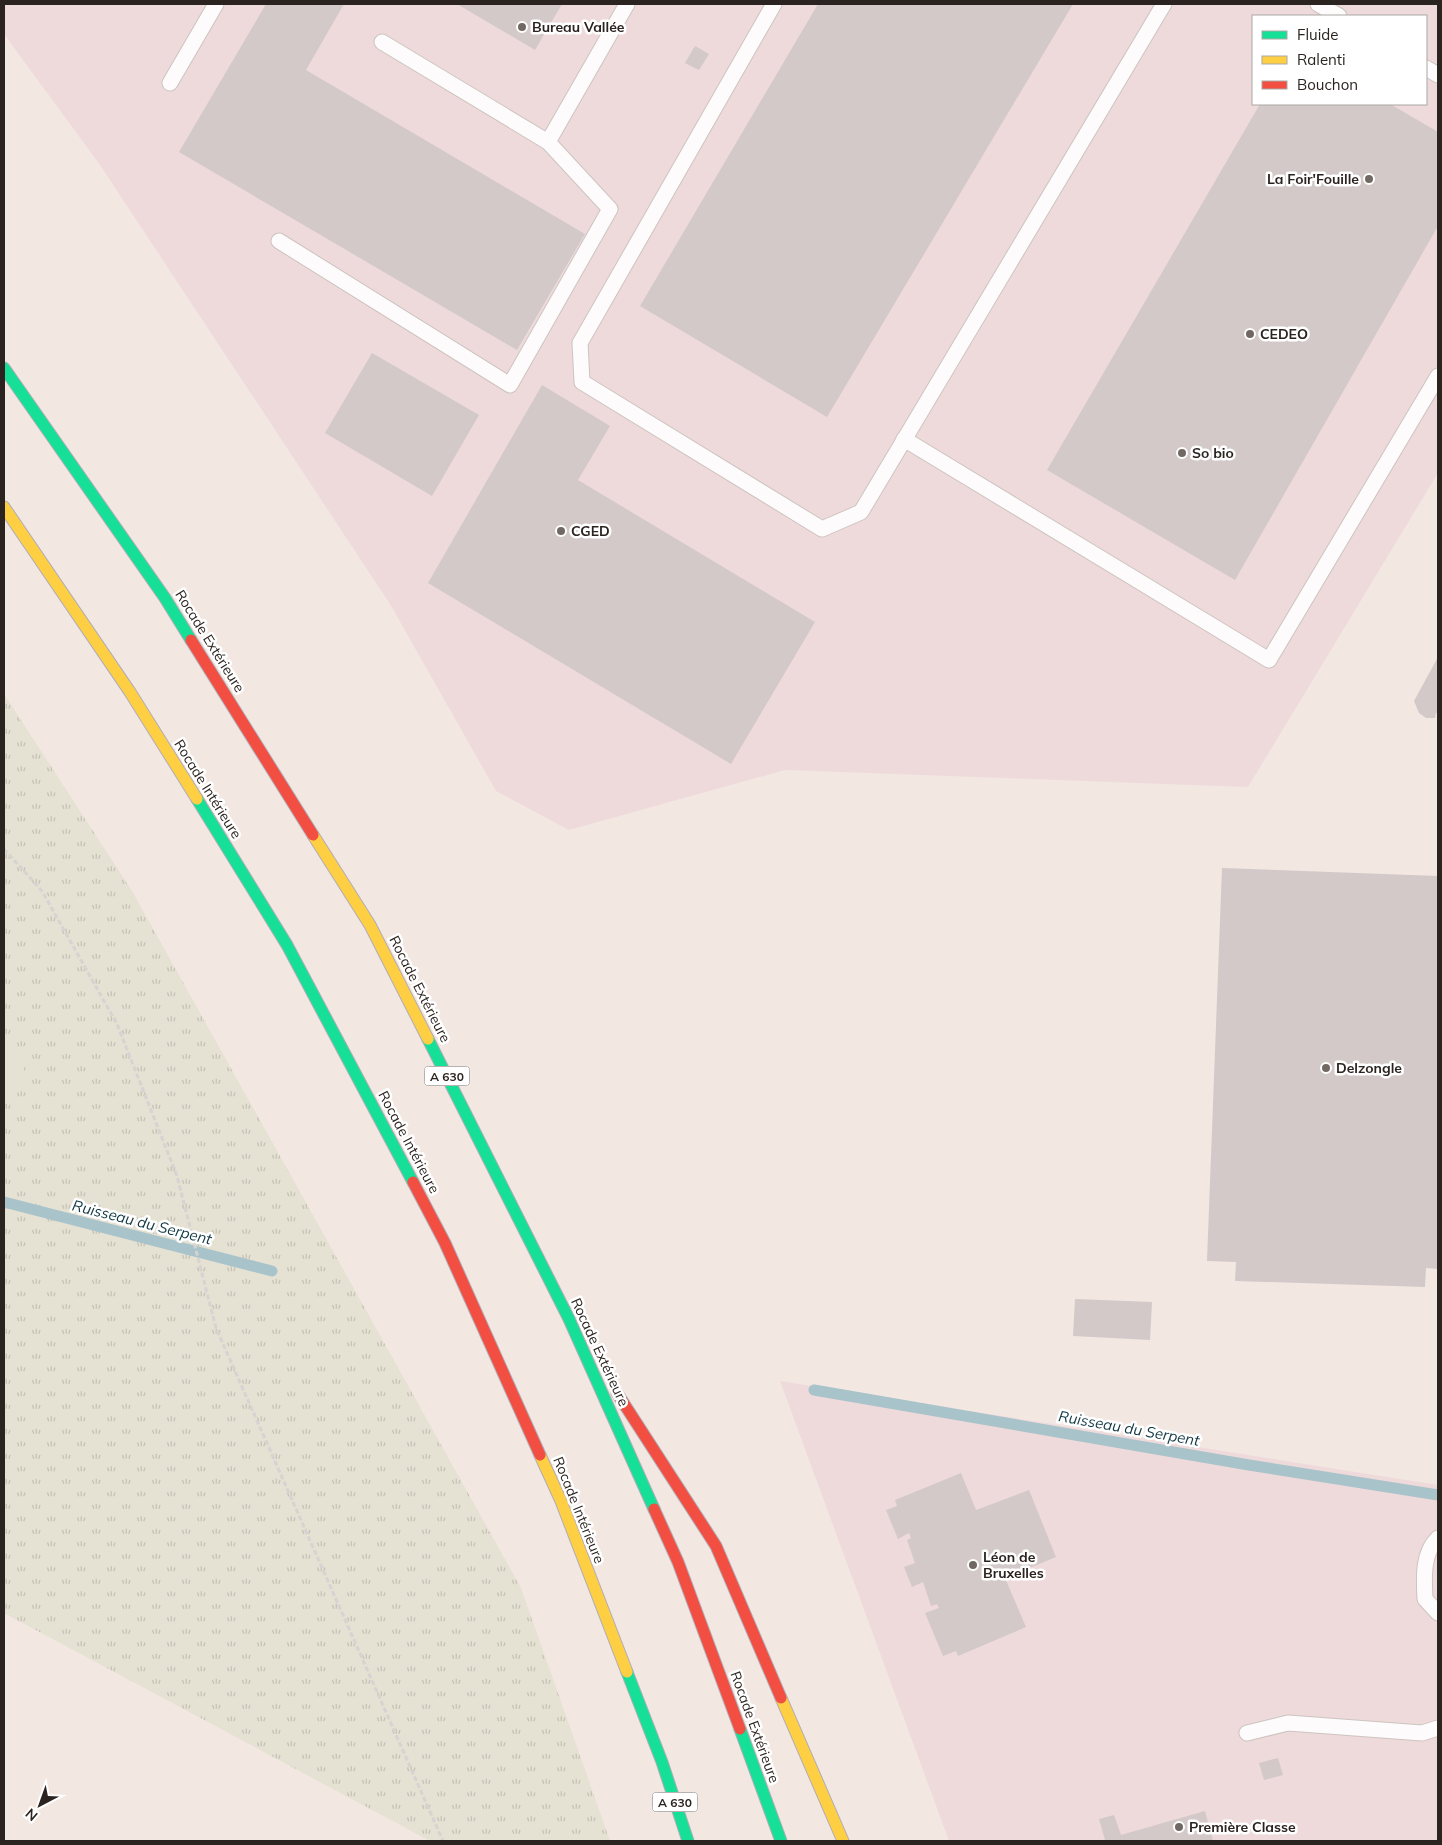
<svg xmlns="http://www.w3.org/2000/svg" width="1442" height="1845" viewBox="0 0 1442 1845" font-family="Mulish,sans-serif">
<style>
.commercial{fill:#eedadb;fill-rule:evenodd}
.park{fill:url(#park-tufts)}
.garden{fill:#e5e1d3}
.lines{fill:none;stroke-linecap:round;stroke-linejoin:round}
.stream{stroke:#a9c3ca;stroke-width:11}
.building{fill:#d3c9c8}
.lane-casing{stroke:#cdc4c0;stroke-width:17}
.fast-casing{stroke:#b0adb7;stroke-width:13}
.slow-casing{stroke:#b0adb7;stroke-width:13}
.jam-casing{stroke:#b0adb7;stroke-width:13}
.path{stroke:#d7d3d2;stroke-width:3;stroke-dasharray:5 2.5;stroke-linecap:butt}
.lane{stroke:#fdfbfb;stroke-width:15}
.fast{stroke:#16e098;stroke-width:11}
.slow{stroke:#ffcf43;stroke-width:11}
.jam{stroke:#f24e42;stroke-width:11}
.poi-dot{fill:#716863;stroke:#fff;stroke-width:2}
.labels{text-anchor:middle;dominant-baseline:central;stroke-width:5;stroke-linejoin:round;paint-order:stroke}
.shield{fill:#fff;stroke:#6b6562;stroke-width:1}
.shield-label{font-size:12px;font-weight:bold;fill:#2b231f}
.poi-label{font-size:14px;font-weight:bold;fill:#2b231f;stroke:#fff;text-anchor:start}
.street-label{font-size:14px;fill:#2b231f;stroke:#fff}
.water-label{font-size:15px;font-style:italic;fill:#123944;stroke:#fff}
</style>
<defs>
<pattern id="park-tufts" width="24" height="20" patternUnits="userSpaceOnUse" patternTransform="scale(1.25)"><rect width="24" height="20" fill="#e5e1d3"/><path d="M3 7l-1-3M5 7V3M7 7l1-3M15 17l-1-3M17 17v-4M19 17l1-3" fill="none" stroke="#c5c1b5"/></pattern>
</defs>
<rect width="100%" height="100%" fill="#f3e7e2"/>
<g class="commercial">
<path d="M 4,4 L 1438,4 L 1438,473 L 1248,787 L 785,770 L 569,830 L 496,791 L 390,604 L 100,165 L 4,34 ZM 1253,16 L 1426,16 L 1426,104 L 1253,104 Z"/>
<polygon points="780,1381 1438,1485 1438,1841 949,1841"/>
</g>
<polygon class="park" points="4,694 132,891 521,1588 610,1841 430,1841 4,1613"/>
<polygon class="garden" points="4,1034 32,1084 4,1101"/>
<g class="lines">
<g class="stream">
<polyline points="4,1202 272,1271"/>
<polyline points="814,1390 1249,1465 1438,1495"/>
</g>
</g>
<g class="building">
<polygon points="266,4 344,4 306,70 585,234 517,350 179,152"/>
<polygon points="457,4 562,4 535,50"/>
<polygon points="818,4 1073,4 827,417 640,306"/>
<polygon points="695,46 709,54 699,70 685,63"/>
<polygon points="1260,104 1390,104 1438,132 1438,226 1235,580 1047,470"/>
<polygon points="372,353 479,415 432,496 325,433"/>
<polygon points="542,385 610,426 578,480 815,622 731,764 428,583"/>
<polygon points="1438,657 1438,713 1436,713 1435,718 1426,718 1419,713 1414,701"/>
<polygon points="1222,868 1438,876 1438,1269 1426,1268 1425,1287 1235,1281 1236,1262 1207,1261"/>
<polygon points="1075,1299 1152,1302 1150,1340 1073,1336"/>
<polygon points="961,1473 976,1510 1029,1490 1056,1557 1005,1578 1026,1627 958,1656 956,1651 943,1656 925,1613 939,1608 937,1604 931,1606 923,1582 912,1587 904,1567 915,1563 907,1540 911,1538 909,1533 898,1539 886,1510 897,1506 895,1500"/>
<polygon points="1278,1758 1283,1775 1264,1780 1259,1763"/>
<polygon points="1205,1811 1213,1841 1101,1841 1105,1840 1099,1819 1114,1815 1121,1835"/>
</g>
<g class="lines">
<defs>
<g id="lane">
<polyline points="774,4 580,343 582,382 822,529 861,512 1164,4"/>
<polyline points="1318,4 1339,16"/>
<polyline points="382,42 548,142 627,4"/>
<polyline points="1426,68 1438,75"/>
<polyline points="170,83 216,4"/>
<polyline points="279,241 510,385 610,209 548,142"/>
<polyline points="904,439 1269,660 1438,376"/>
<path d="M 1438,1538 C 1422,1553 1424,1579 1425,1599 L 1438,1613"/>
<polyline points="1247,1733 1288,1723 1422,1733 1438,1728"/>
</g>
<g id="fast">
<polyline points="4,368 165,598 191,640"/>
<polyline points="197,799 287,945 413,1182"/>
<polyline points="428,1039 569,1319 654,1509"/>
<polyline points="627,1672 662,1762 688,1841"/>
<polyline points="740,1729 781,1841"/>
</g>
<g id="slow">
<polyline points="4,507 130,692 197,799"/>
<polyline points="313,835 370,925 428,1039"/>
<polyline points="540,1455 561,1501 627,1672"/>
<polyline points="781,1698 843,1841"/>
</g>
<g id="jam">
<polyline points="191,640 313,835"/>
<polyline points="413,1182 445,1243 540,1455"/>
<polyline points="617,1393 716,1546 781,1698"/>
<polyline points="654,1509 678,1562 740,1729"/>
</g>
</defs>
<use href="#lane" class="lane-casing"/>
<use href="#fast" class="fast-casing"/>
<use href="#slow" class="slow-casing"/>
<use href="#jam" class="jam-casing"/>
<polyline class="path" points="4,849 42,891 117,1024 177,1176 216,1328 443,1841"/>
<use href="#lane" class="lane"/>
<use href="#fast" class="fast"/>
<use href="#slow" class="slow"/>
<use href="#jam" class="jam"/>
</g>
<g class="poi-dot">
<circle cx="522" cy="27" r="5"/>
<circle cx="1369" cy="179" r="5"/>
<circle cx="1250" cy="334" r="5"/>
<circle cx="1182" cy="453" r="5"/>
<circle cx="561" cy="531" r="5"/>
<circle cx="1326" cy="1068" r="5"/>
<circle cx="973" cy="1565" r="5"/>
<circle cx="1179" cy="1827" r="5"/>
</g>
<g class="labels">
<g class="shield">
<rect x="424.5" y="1066.5" width="45" height="19" rx="4"/>
<rect x="652.5" y="1792.5" width="45" height="19" rx="4"/>
</g>
<g class="shield-label">
<text x="447" y="1076">A 630</text>
<text x="675" y="1802">A 630</text>
</g>
<g class="poi-label">
<text x="532" y="27">Bureau Vallée</text>
<text x="1359" y="179" text-anchor="end">La Foir'Fouille</text>
<text x="1260" y="334">CEDEO</text>
<text x="1192" y="453">So bio</text>
<text x="571" y="531">CGED</text>
<text x="1336" y="1068">Delzongle</text>
<text x="983" y="1557">Léon de<tspan x="983" dy="16">Bruxelles</tspan></text>
<text x="1189" y="1827">Première Classe</text>
</g>
<g class="street-label">
<text transform="translate(210 641) rotate(58)">Rocade Extérieure</text>
<text transform="translate(208 789) rotate(58)">Rocade Intérieure</text>
<text transform="translate(420 989) rotate(63)">Rocade Extérieure</text>
<text transform="translate(409 1142) rotate(62)">Rocade Intérieure</text>
<text transform="translate(600 1352) rotate(65)">Rocade Extérieure</text>
<text transform="translate(579 1510) rotate(68)">Rocade Intérieure</text>
<text transform="translate(755 1727) rotate(70)">Rocade Extérieure</text>
</g>
<g class="water-label">
<text transform="translate(142 1222) rotate(14)">Ruisseau du Serpent</text>
<text transform="translate(1129 1428) rotate(10)">Ruisseau du Serpent</text>
</g>
</g>
<rect width="1442" height="1845" fill="none" stroke="#2b231f" stroke-width="10"/>
<rect x="1252" y="15" width="175" height="90" fill="#ffffff" stroke="#aaa7a5"/>
<rect x="1262" y="31" width="25" height="8" fill="#16e098" stroke="#aaa7a5"/>
<text x="1297" y="40" font-size="15" fill="#2b231f">Fluide</text>
<rect x="1262" y="56" width="25" height="8" fill="#ffcf43" stroke="#aaa7a5"/>
<text x="1297" y="65" font-size="15" fill="#2b231f">Ralenti</text>
<rect x="1262" y="81" width="25" height="8" fill="#f24e42" stroke="#aaa7a5"/>
<text x="1297" y="90" font-size="15" fill="#2b231f">Bouchon</text>
<g transform="translate(40 1805) rotate(221)" stroke="#ffffff" stroke-width="4" paint-order="stroke">
<path d="M0-4L9 19L0 12L-9 19Z" fill="#2b231f"/>
<text y="-8" font-size="14" font-weight="bold" text-anchor="middle" fill="#2b231f">N</text>
</g>
</svg>
